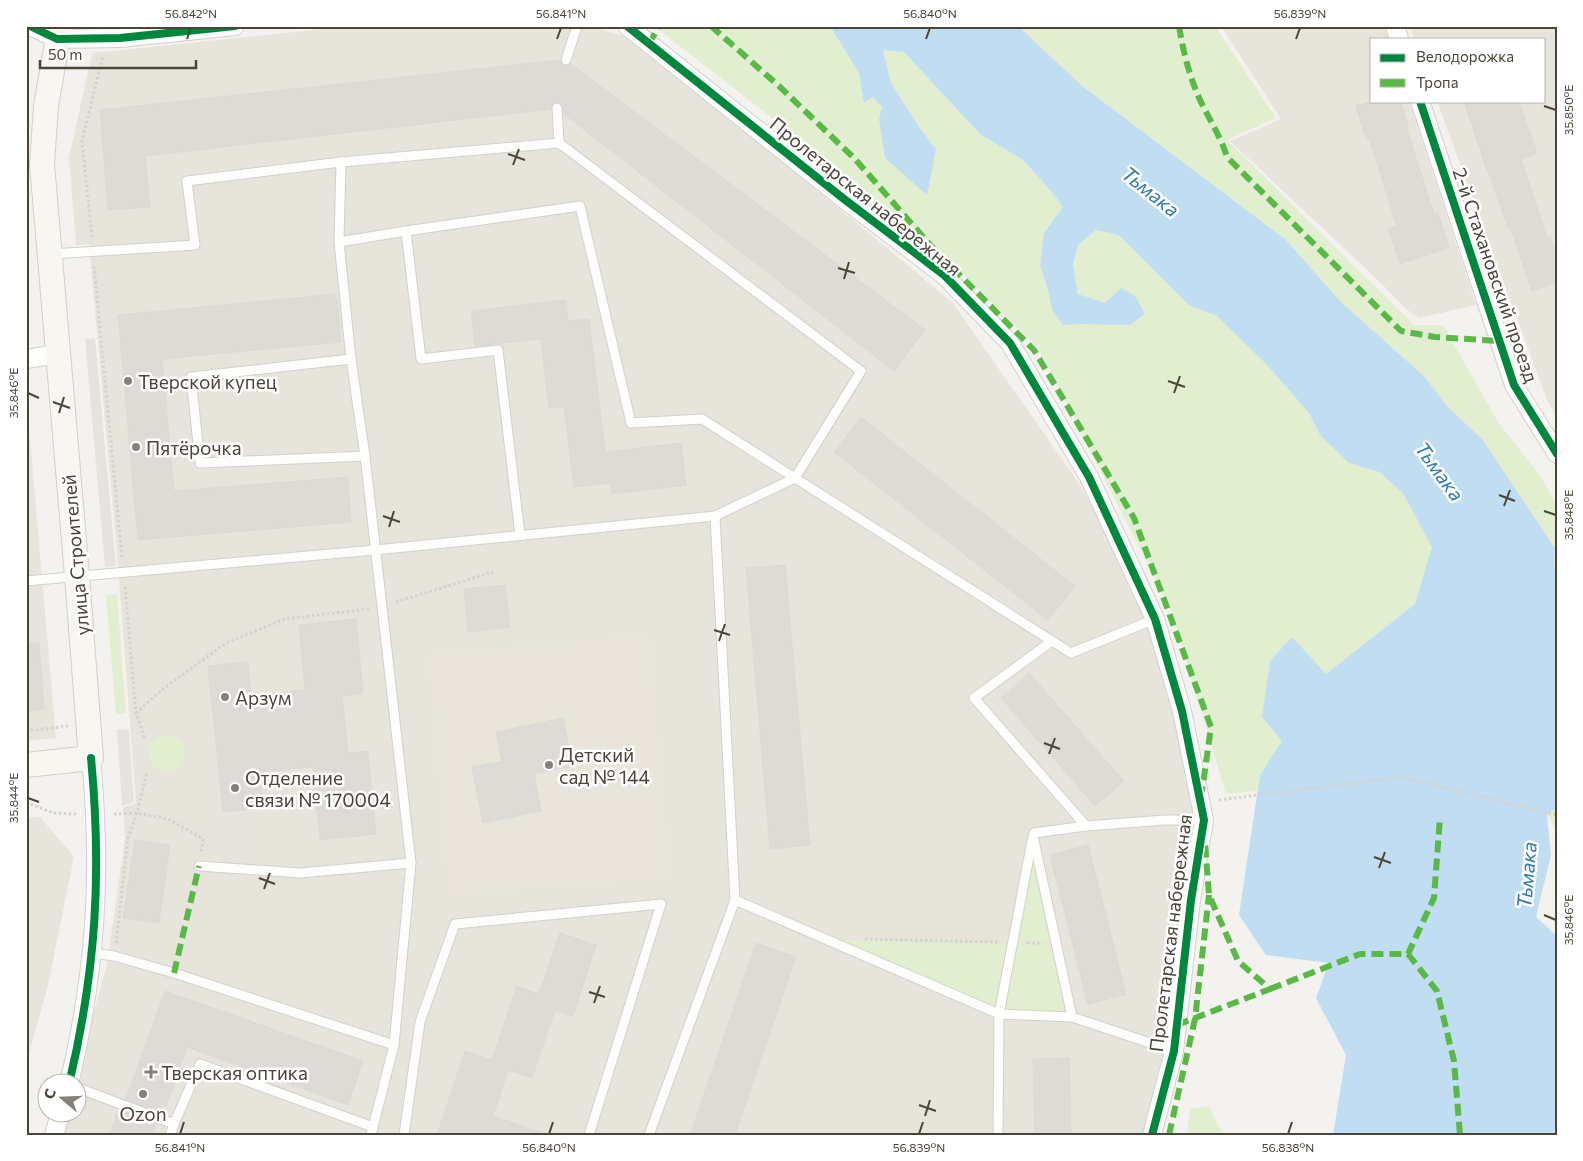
<svg xmlns="http://www.w3.org/2000/svg" width="1583" height="1161" viewBox="0 0 1583 1161" font-family="Commissioner,sans-serif">
<style>
.residential{fill:#e7e4dc}
.education{fill:#eae5da}
.green{fill:#e1eecf}
.parking{fill:#e6e3df}
.water{fill:#c0ddf1}
.building{fill:#dedbd6;stroke:#dcd9d4}
.lines{fill:none;stroke-linecap:round;stroke-linejoin:round}
.service-casing{stroke:#d2d0cb;stroke-width:11}
.minor-casing{stroke:#d2d0cb;stroke-width:20}
.secondary-casing{stroke:#d3cfc5;stroke-width:26}
.path{stroke:#d3d2cc;stroke-width:3;stroke-dasharray:2.5 2.5;stroke-linecap:butt}
.service{stroke:#fdfdfc;stroke-width:9}
.minor{stroke:#fdfdfc;stroke-width:18}
.secondary{stroke:#f7f6f1;stroke-width:24}
.quiet{stroke:#58b947;stroke-width:6;stroke-dasharray:12 6;stroke-linecap:butt}
.cycleway-casing{stroke:#fff;stroke-width:11}
.cycleway{stroke:#00873e;stroke-width:8}
.ticks{fill:none;stroke:#4b4439;stroke-width:2}
.poi-dot{fill:#868178;stroke:#fff;stroke-width:2}
.labels{text-anchor:middle;dominant-baseline:central;stroke-width:5;stroke-linejoin:round;paint-order:stroke}
.street-label{font-size:19px;fill:#4b4439;stroke:#fff}
.poi-label{font-size:19px;fill:#4b4439;stroke:#fff;text-anchor:start}
.water-label{font-size:20px;font-style:italic;fill:#2e7ab2;stroke:#fff}
.neatline{fill:none;stroke:#4b4439;stroke-width:2}
.ticks-label{font-size:12px;text-anchor:middle;fill:#4b4439}
</style>
<rect width="100%" height="100%" fill="#f4f2ee"/>
<g class="residential">
<polygon points="353,26 591,26 636,40 952,302 1078,482 1155,619 1204,820 1152,1135 59,1135 65,1114 78,1114 78,1084 74,1083 107,965 125,838 123,808 136,803 117,553 89,244 76,245 69,158 92,53"/>
<polygon points="1221,26 1384,26 1388,39 1372,39 1372,101 1409,101 1476,305 1419,318 1406,309 1382,284 1230,141 1281,119"/>
<polygon points="1410,26 1557,26 1557,416 1547,400 1437,101 1544,101 1544,39 1414,39"/>
<polygon points="26,393 56,738 26,741"/>
<polygon points="26,817 40,817 74,857 48,985 26,1064"/>
</g>
<polygon class="education" points="650,634 671,878 448,897 427,653"/>
<g class="green">
<polygon points="654,26 830,26 859,73 864,102 873,97 882,107 879,119 936,149 919,127 891,83 883,50 903,51 980,134 1023,160 1051,191 1063,207 1044,233 1040,265 1048,290 1052,310 1063,325 1082,324 1105,303 1078,294 1073,265 1078,245 1096,230 1119,235 1189,305 1217,316 1266,364 1309,413 1320,435 1349,463 1379,472 1404,493 1433,547 1415,604 1325,675 1292,637 1263,717 1282,741 1260,775 1257,791 1226,794 1171,610 1039,349 959,270 812,149"/>
<polygon points="1018,26 1215,26 1276,118 1227,140 1414,325 1443,325 1498,422 1541,477 1557,505 1557,573 1554,567 1555,548 1482,439 1447,406 1424,376 1342,303 1286,240 1081,85"/>
<polygon points="117,594 126,713 116,714 106,595"/>
<circle cx="167" cy="754" r="18"/>
<polygon points="1557,808 1557,832 1547,814"/>
<polygon points="1033,848 1054,942 1014,941"/>
<polygon points="830,940 1011,944 998,1011"/>
<polygon points="1014,943 1055,944 1071,1016 1000,1012"/>
<polygon points="1209,1106 1223,1135 1187,1135 1190,1109"/>
</g>
<g class="parking">
<polygon points="95,338 116,566 105,567 85,339"/>
<polygon points="117,729 129,730 134,802 122,806"/>
<polygon points="222,821 249,822 248,862 221,861"/>
</g>
<polygon class="water" points="830,26 1018,26 1081,85 1286,240 1342,303 1424,376 1447,406 1482,439 1555,548 1554,567 1557,573 1557,808 1547,814 1551,855 1536,917 1557,936 1557,1135 1333,1135 1346,1055 1316,998 1329,963 1266,955 1239,915 1260,775 1282,741 1262,717 1270,661 1292,637 1326,674 1415,604 1432,547 1403,493 1379,472 1349,463 1320,435 1309,413 1266,364 1217,316 1189,305 1119,235 1096,230 1078,245 1073,265 1078,294 1105,303 1121,288 1135,296 1145,314 1130,325 1082,324 1063,325 1052,310 1048,290 1040,265 1044,233 1063,207 1051,191 1023,160 980,134 904,52 883,50 891,83 919,127 936,149 927,195 885,158 879,119 882,107 873,97 864,103 859,73"/>
<g class="building">
<polygon points="560,60 565,66 571,64 925,330 894,371 564,114 562,105 557,102 552,105 551,109 145,156 150,207 108,210 100,110"/>
<polygon points="1372,101 1400,101 1408,126 1406,127 1434,214 1438,213 1449,248 1400,264 1388,229 1397,226 1369,138 1366,139 1356,106"/>
<polygon points="1464,101 1519,101 1537,153 1521,159 1547,238 1550,237 1557,257 1557,282 1532,291 1510,227 1508,228 1488,170 1487,170"/>
<polygon points="336,294 341,342 162,359 174,491 348,477 351,522 138,540 118,315"/>
<polygon points="566,300 568,321 589,319 605,452 681,443 686,485 612,494 611,483 574,487 564,406 549,408 541,339 475,346 471,311"/>
<polygon points="861,417 1075,586 1048,620 834,452"/>
<polygon points="785,565 810,845 770,849 746,568"/>
<polygon points="505,585 510,627 468,632 464,589"/>
<polygon points="356,619 363,694 342,696 348,753 368,751 376,834 320,840 313,767 259,772 263,808 223,812 208,666 248,662 251,695 305,690 299,625"/>
<polygon points="26,643 39,643 44,709 26,711"/>
<polygon points="1029,673 1124,781 1095,806 1001,698"/>
<polygon points="563,718 573,766 534,774 541,811 483,823 472,767 502,761 496,732"/>
<polygon points="135,840 170,845 159,923 123,918"/>
<polygon points="1088,845 1126,994 1088,1004 1050,855"/>
<polygon points="560,933 596,945 573,1016 555,1010 532,1078 508,1070 493,1116 541,1132 540,1135 437,1135 465,1051 492,1060 517,986 539,994"/>
<polygon points="756,943 796,957 735,1135 690,1135"/>
<polygon points="165,991 363,1061 348,1105 187,1047 166,1106 163,1105 160,1112 126,1099"/>
<polygon points="1069,1058 1071,1135 1035,1135 1033,1059"/>
<polygon points="122,1111 156,1124 152,1135 110,1135 117,1114 121,1116"/>
</g>
<g class="lines">
<defs>
<g id="service">
<polyline points="566,60 577,26"/>
<polyline points="557,108 559,143"/>
<polyline points="341,162 339,242 351,359 365,456 411,863 394,1045 371,1135"/>
<polyline points="339,242 406,231 421,359 498,350 520,535"/>
<polyline points="51,254 195,245 187,181 341,162 559,143 861,371 795,478 702,419 631,423 580,206 406,231"/>
<polyline points="351,359 191,377 200,463 365,456"/>
<polyline points="715,516 735,900"/>
<polyline points="26,581 375,550 715,516 795,478 1071,653 1155,619"/>
<polyline points="1052,641 974,698 1086,826 1034,833 1033,836 1072,1017"/>
<polyline points="1086,826 1165,820 1204,820"/>
<polyline points="199,866 300,873 411,863"/>
<polyline points="93,953 114,956 174,973 394,1045"/>
<polyline points="78,1088 174,1124 200,1064 373,1127"/>
<polyline points="170,1135 174,1124"/>
<polyline points="404,1135 420,1022 455,924 661,904 589,1135"/>
<polyline points="649,1135 735,900 999,1014 1072,1017 1174,1051"/>
<polyline points="998,1135 999,1014 1032,841"/>
</g>
<g id="minor">
<polyline points="30,26 57,39 120,38 235,26"/>
<polyline points="627,26 844,199 944,275 1010,343 1089,477 1155,619 1182,711 1204,820 1191,900 1174,1051 1152,1135"/>
<polyline points="1395,26 1399,39"/>
<polyline points="1420,101 1514,385 1557,454"/>
<polyline points="26,359 58,354"/>
<path d="M 69,1084 C 96,970 102,874 91,758"/>
<polyline points="54,1135 60,1114"/>
</g>
<polyline id="secondary" points="26,765 91,758 77,576 42,164 46,106 60,26"/>
</defs>
<use href="#service" class="service-casing"/>
<use href="#minor" class="minor-casing"/>
<use href="#secondary" class="secondary-casing"/>
<g class="path">
<polyline points="92,237 82,141 103,56"/>
<polyline points="94,266 122,558"/>
<polyline points="125,587 136,713 145,739"/>
<polyline points="396,602 493,572"/>
<polyline points="136,713 163,689 226,643 285,619 369,609"/>
<polyline points="26,731 68,726"/>
<polyline points="1219,800 1402,777 1557,815"/>
<polyline points="26,802 53,813 76,814"/>
<polyline points="114,814 137,813 168,819 203,839 201,853"/>
<polyline points="865,939 998,942"/>
<polyline points="116,943 128,838 137,813 147,772"/>
<polyline points="1027,943 1041,943"/>
</g>
<use href="#service" class="service"/>
<use href="#minor" class="minor"/>
<use href="#secondary" class="secondary"/>
<g class="quiet">
<polyline points="711,26 779,86 855,159 932,247 1034,350 1134,518 1211,727 1202,791"/>
<path d="M 1179,26 C 1183,50 1188,71 1197,93 C 1206,115 1220,134 1227,157 L 1401,331 L 1435,337 L 1500,341"/>
<polyline points="649,44 659,26"/>
<polyline points="1408,954 1437,991 1454,1061 1460,1135"/>
<polyline points="174,973 199,866"/>
<polyline points="1270,989 1360,954 1408,954 1434,898 1440,817"/>
<polyline points="1177,1025 1270,989 1238,961 1209,895 1205,843"/>
<polyline points="1169,1135 1195,1019 1209,895"/>
</g>
<defs>
<g id="cycleway">
<polyline points="30,26 57,39 120,38 235,26"/>
<polyline points="627,26 844,199 944,275 1010,343 1089,477 1155,619 1182,711 1204,820 1191,900 1174,1051 1152,1135"/>
<polyline points="1420,101 1514,385 1557,454"/>
<path d="M 69,1084 C 96,970 102,874 91,758"/>
</g>
</defs>
<use href="#cycleway" class="cycleway-casing"/>
<use href="#cycleway" class="cycleway"/>
</g>
<path class="ticks" d="M 187,39 L 191,28M 557,39 L 561,28M 926,39 L 930,28M 1296,39 L 1300,28M 1544,106 L 1556,110M 508,154 L 525,160M 513,165 L 519,149M 838,268 L 855,273M 844,279 L 849,262M 1168,381 L 1185,387M 28,393 L 39,398M 1174,393 L 1180,376M 53,402 L 70,408M 59,413 L 64,397M 1499,495 L 1515,501M 1504,506 L 1510,490M 1544,511 L 1556,515M 383,516 L 400,522M 389,527 L 394,511M 714,630 L 730,635M 719,641 L 725,624M 1044,743 L 1060,749M 1049,754 L 1055,738M 28,798 L 39,802M 1374,857 L 1391,863M 1379,868 L 1385,852M 259,878 L 275,884M 264,889 L 270,873M 1544,915 L 1556,920M 589,992 L 605,997M 594,1003 L 600,986M 919,1105 L 936,1111M 925,1116 L 930,1100M 180,1134 L 184,1122M 549,1134 L 553,1122M 919,1134 L 923,1122M 1288,1134 L 1292,1122"/>
<g class="poi-dot">
<circle cx="128" cy="381" r="5"/>
<circle cx="136" cy="447" r="5"/>
<circle cx="225" cy="697" r="5"/>
<circle cx="549" cy="765" r="5"/>
<circle cx="235" cy="788" r="5"/>
<path d="M148.5 1064.5h5v5h5v5h-5v5h-5v-5h-5v-5h5z"/>
<circle cx="143" cy="1094" r="5"/>
</g>
<g class="labels">
<g class="street-label">
<text transform="translate(866 196) rotate(39)">Пролетарская набережная</text>
<text transform="translate(1496 275) rotate(71)">2-й Стахановский проезд</text>
<text transform="translate(75 555) rotate(-95)">улица Строителей</text>
<text transform="translate(1170 933) rotate(-83)">Пролетарская набережная</text>
</g>
<g class="poi-label">
<text x="138" y="381">Тверской купец</text>
<text x="146" y="447">Пятёрочка</text>
<text x="235" y="697">Арзум</text>
<text x="559" y="754">Детский<tspan x="559" dy="22">сад № 144</tspan></text>
<text x="245" y="777">Отделение<tspan x="245" dy="22">связи № 170004</tspan></text>
<text x="161" y="1072">Тверская оптика</text>
<text x="143" y="1113" text-anchor="middle">Ozon</text>
</g>
<g class="water-label">
<text transform="translate(1151 191) rotate(39)">Тьмака</text>
<text transform="translate(1440 471) rotate(54)">Тьмака</text>
<text transform="translate(1526 875) rotate(-85)">Тьмака</text>
</g>
</g>
<rect width="1583" height="1161" fill="none" stroke="#ffffff" stroke-width="55"/>
<rect x="1370" y="38" width="175" height="65" fill="#ffffff" stroke="#b7b4b0"/>
<rect x="1380" y="54" width="25" height="8" fill="#00873e" stroke="#b7b4b0"/>
<text x="1416" y="62" font-size="15" fill="#4b4439">Велодорожка</text>
<rect x="1380" y="79" width="25" height="8" fill="#58b947" stroke="#b7b4b0"/>
<text x="1416" y="88" font-size="15" fill="#4b4439">Тропа</text>
<g transform="translate(62 1098) rotate(289)"><circle r="24" fill="#ffffff" stroke="#b7b4b0"/>
<path d="M0-4L9 19L0 12L-9 19Z" fill="#868178"/>
<text y="-8" font-size="14" font-weight="bold" text-anchor="middle" fill="#4b4439">С</text>
</g>
<path d="M40 60v8h156v-8" fill="none" stroke="#4b4439" stroke-width="2.5"/>
<text x="48" y="60" font-size="15" fill="#4b4439" stroke="#ffffff" stroke-width="4" paint-order="stroke">50 m</text>
<rect x="28" y="28" width="1528" height="1106" class="neatline"/>
<g class="ticks-label">
<text x="191" y="18">56.842°N</text>
<text x="561" y="18">56.841°N</text>
<text x="930" y="18">56.840°N</text>
<text x="1300" y="18">56.839°N</text>
<text transform="translate(1569 110) rotate(-90)" y="4">35.850°E</text>
<text transform="translate(14 393) rotate(-90)" y="4">35.846°E</text>
<text transform="translate(1569 515) rotate(-90)" y="4">35.848°E</text>
<text transform="translate(14 798) rotate(-90)" y="4">35.844°E</text>
<text transform="translate(1569 920) rotate(-90)" y="4">35.846°E</text>
<text x="180" y="1152">56.841°N</text>
<text x="549" y="1152">56.840°N</text>
<text x="919" y="1152">56.839°N</text>
<text x="1288" y="1152">56.838°N</text>
</g>
</svg>
